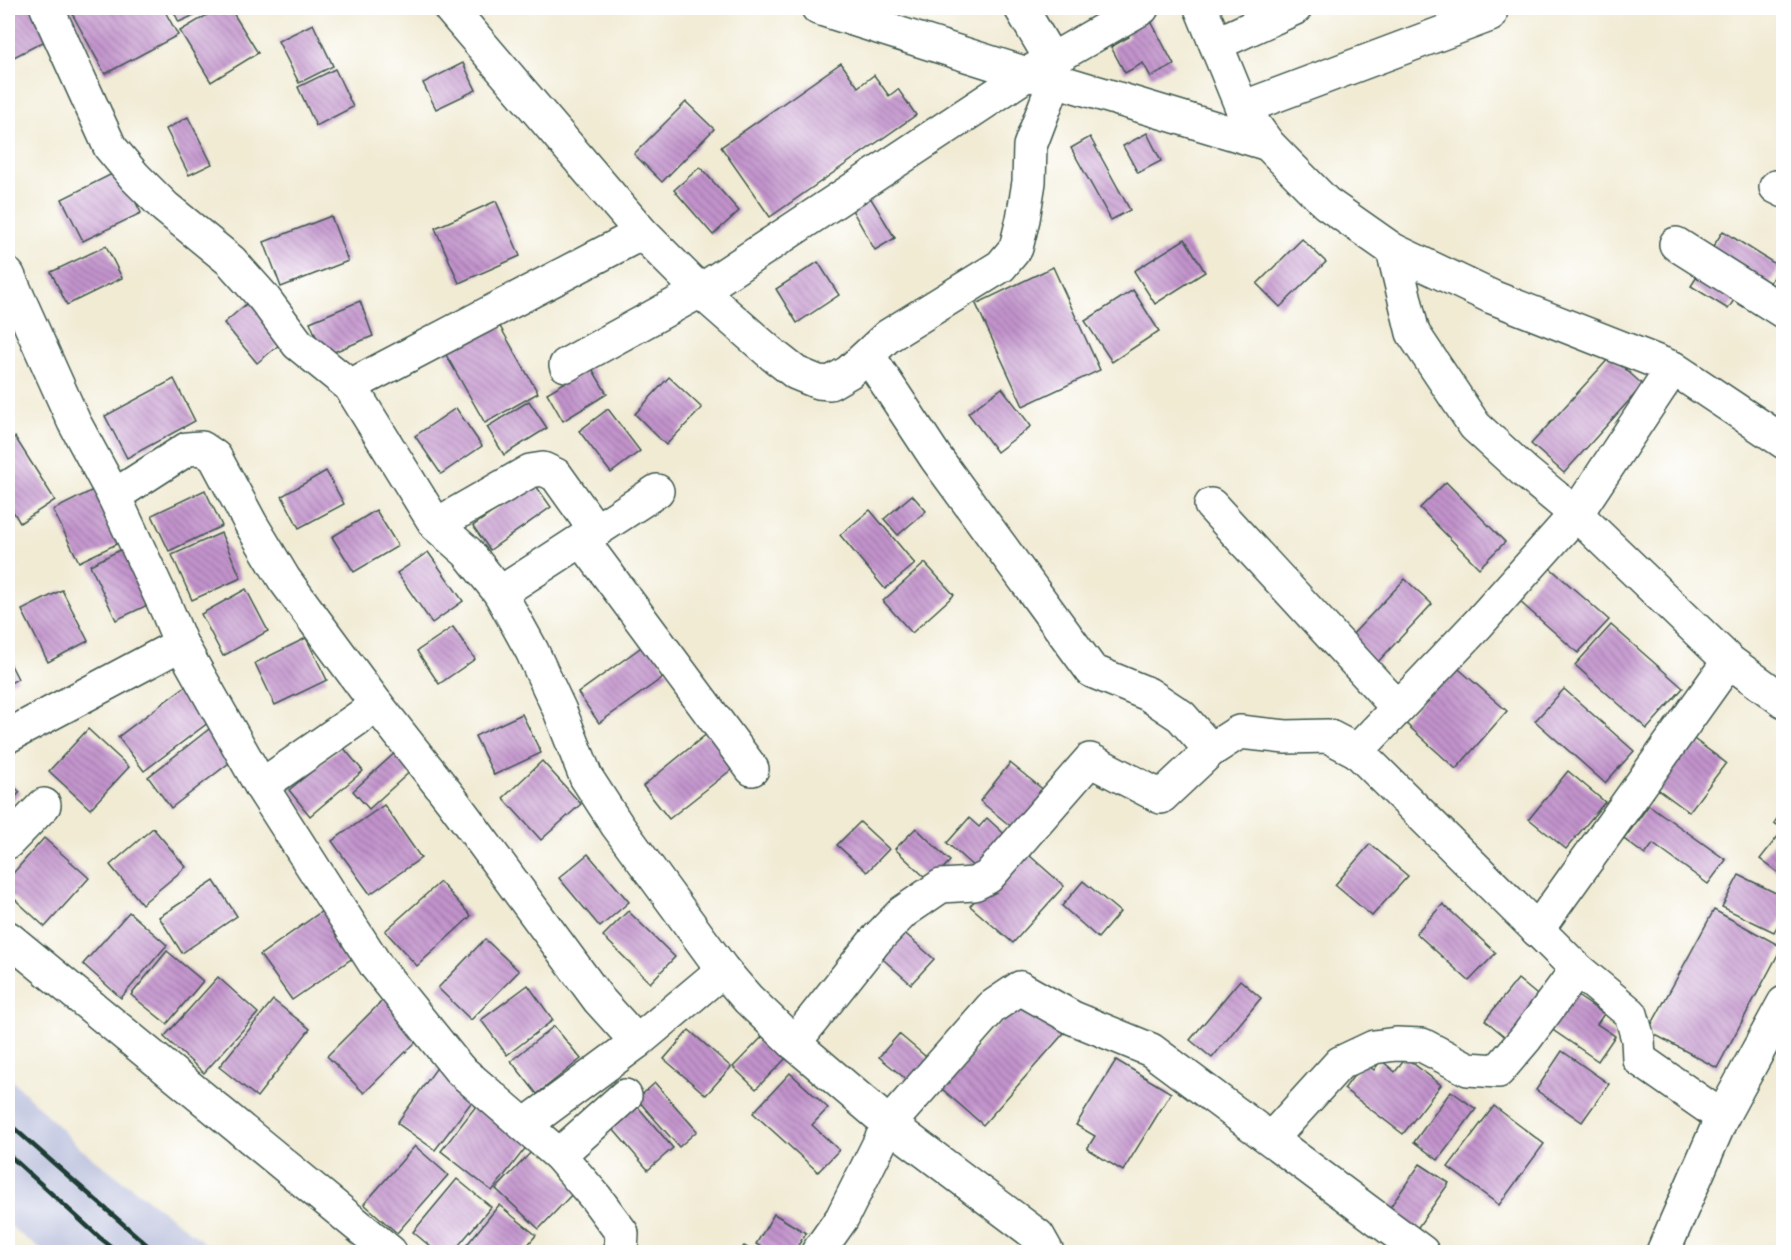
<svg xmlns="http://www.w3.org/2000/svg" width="1791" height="1260" viewBox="0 0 1791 1260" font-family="Alegreya,serif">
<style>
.railway{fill:#bdc3de}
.building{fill:url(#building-back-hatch)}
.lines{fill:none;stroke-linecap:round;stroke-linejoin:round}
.minor-casing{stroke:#3e574c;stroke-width:36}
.minor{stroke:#fff;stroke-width:33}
.rail{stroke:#1f3d34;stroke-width:4.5}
</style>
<defs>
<pattern id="building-back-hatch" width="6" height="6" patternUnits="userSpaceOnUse" patternTransform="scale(1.5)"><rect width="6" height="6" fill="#c293cc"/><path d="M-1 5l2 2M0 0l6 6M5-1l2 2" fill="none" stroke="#9d79a6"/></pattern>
</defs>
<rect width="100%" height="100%" fill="#fff"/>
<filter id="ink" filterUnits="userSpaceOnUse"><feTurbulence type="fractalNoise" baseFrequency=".0167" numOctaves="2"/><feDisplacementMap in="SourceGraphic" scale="12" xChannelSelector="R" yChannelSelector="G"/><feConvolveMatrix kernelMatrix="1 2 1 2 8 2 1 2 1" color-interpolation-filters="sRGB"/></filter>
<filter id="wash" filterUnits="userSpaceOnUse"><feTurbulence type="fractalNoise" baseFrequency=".008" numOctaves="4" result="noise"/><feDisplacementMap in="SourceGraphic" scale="24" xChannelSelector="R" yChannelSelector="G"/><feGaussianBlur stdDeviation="1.35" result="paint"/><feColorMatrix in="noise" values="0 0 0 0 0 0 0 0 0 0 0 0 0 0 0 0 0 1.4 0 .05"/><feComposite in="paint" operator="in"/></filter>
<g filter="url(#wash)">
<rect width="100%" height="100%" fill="#f1ebd4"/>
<polygon class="railway" points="8,1076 81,1149 217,1252 44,1252 17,1232 8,1223"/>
<g id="blocks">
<g class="building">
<polygon points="8,8 43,8 57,35 8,60"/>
<polygon points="69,8 163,8 178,35 105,74"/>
<polygon points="172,8 210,8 179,22"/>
<polygon points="219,8 230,8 258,53 211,82 180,31"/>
<polygon points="1144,8 1174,65 1151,77 1143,63 1125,73 1111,47 1129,37 1120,20"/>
<polygon points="313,24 333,66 299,83 278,41"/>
<polygon points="463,63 476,90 436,109 423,83"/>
<polygon points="841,63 858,87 874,75 889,96 898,89 916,115 770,217 721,147"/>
<polygon points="335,69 353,107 316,126 298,87"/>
<polygon points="686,102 714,129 662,182 634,154"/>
<polygon points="188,117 212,164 189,175 166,129"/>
<polygon points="1147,133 1161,161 1138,173 1123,146"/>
<polygon points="1090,137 1130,210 1111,220 1071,148"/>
<polygon points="700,167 739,211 713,235 674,190"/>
<polygon points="120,170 141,213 83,241 62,199"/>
<polygon points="870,197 895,238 875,250 851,208"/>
<polygon points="496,201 520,256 459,283 435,228"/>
<polygon points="331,216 348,261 281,287 264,242"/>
<polygon points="1723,231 1780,267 1765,290 1709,253"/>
<polygon points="1185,239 1205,272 1155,304 1134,271"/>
<polygon points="1302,239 1326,262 1280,307 1257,284"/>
<polygon points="106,246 122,278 67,305 51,272"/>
<polygon points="818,262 839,295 797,323 776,289"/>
<polygon points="1705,264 1742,288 1728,309 1691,286"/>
<polygon points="1053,267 1100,370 1023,406 976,304"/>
<polygon points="1133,290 1159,331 1112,362 1085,321"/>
<polygon points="251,300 285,340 257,363 224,323"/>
<polygon points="360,301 373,336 324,356 310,322"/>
<polygon points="494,316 538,393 485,423 441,346"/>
<polygon points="1611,356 1643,385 1564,473 1531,444"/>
<polygon points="591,367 607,394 563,421 547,393"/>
<polygon points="669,377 702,408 666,445 635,414"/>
<polygon points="174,379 195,421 127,458 105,416"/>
<polygon points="1002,388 1031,426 997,452 968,413"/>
<polygon points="529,401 547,428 504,455 487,427"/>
<polygon points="456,408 482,446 441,474 415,436"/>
<polygon points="608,409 640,451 611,473 579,431"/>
<polygon points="15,437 55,500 20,523 8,503 8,442"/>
<polygon points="326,471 344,504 299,528 282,496"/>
<polygon points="1446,482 1505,542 1479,568 1420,508"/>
<polygon points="534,483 551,507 490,550 473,526"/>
<polygon points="95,489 121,542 79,562 53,510"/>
<polygon points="205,490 222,526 169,551 152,515"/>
<polygon points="912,495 926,511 898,535 884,519"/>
<polygon points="376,510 398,546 354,572 332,537"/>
<polygon points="870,510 915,564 885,589 840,535"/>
<polygon points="221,533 241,578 192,600 172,555"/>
<polygon points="128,546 154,602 116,620 90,565"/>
<polygon points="428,552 463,601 432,623 397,573"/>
<polygon points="925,563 954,595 912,633 883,601"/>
<polygon points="1549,567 1609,620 1578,653 1519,601"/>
<polygon points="1405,579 1432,604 1376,664 1349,638"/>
<polygon points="246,589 268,631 223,656 201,614"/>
<polygon points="62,590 88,641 48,662 22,610"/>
<polygon points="1611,625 1683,688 1647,729 1575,665"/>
<polygon points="453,627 475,659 439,684 417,651"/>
<polygon points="306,638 327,680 275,705 255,663"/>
<polygon points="647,643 669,673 599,723 578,693"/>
<polygon points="8,659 18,679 8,684"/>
<polygon points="1453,664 1507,711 1456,769 1403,721"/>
<polygon points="191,682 217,716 144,771 118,737"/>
<polygon points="1564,689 1634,751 1605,783 1535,721"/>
<polygon points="522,714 541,753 494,775 475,736"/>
<polygon points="218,722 242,753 171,808 148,777"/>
<polygon points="714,728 741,762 669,819 643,786"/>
<polygon points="88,729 129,767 90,809 49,771"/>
<polygon points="1687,734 1726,763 1689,812 1651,784"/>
<polygon points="342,746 363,771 310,816 289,790"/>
<polygon points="398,750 414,768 369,809 353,791"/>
<polygon points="542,761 581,804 541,840 503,798"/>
<polygon points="1010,763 1050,795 1019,833 980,801"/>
<polygon points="1568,771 1605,802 1566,849 1529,819"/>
<polygon points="8,781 20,792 8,805"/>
<polygon points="384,805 421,858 370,894 332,841"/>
<polygon points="1649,805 1726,860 1708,884 1653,844 1645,855 1624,839"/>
<polygon points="1784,809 1784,829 1774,823"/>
<polygon points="969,818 979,827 987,818 1014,843 984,876 947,843"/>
<polygon points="860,822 889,849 867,872 837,845"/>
<polygon points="153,828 186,867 142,904 110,865"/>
<polygon points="916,828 950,861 930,882 895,849"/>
<polygon points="1779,835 1784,838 1784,877 1760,859"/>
<polygon points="44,838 89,878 45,927 8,893 8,879"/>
<polygon points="1370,844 1408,876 1372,916 1335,885"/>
<polygon points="1021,848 1064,886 1013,943 970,906"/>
<polygon points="588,854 629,902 600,927 559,878"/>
<polygon points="1739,875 1784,897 1784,914 1774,932 1722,907"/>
<polygon points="214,881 237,916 182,953 159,917"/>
<polygon points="1083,881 1120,912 1098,938 1062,906"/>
<polygon points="440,882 471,916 417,966 385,931"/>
<polygon points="1443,904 1496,953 1469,981 1416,933"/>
<polygon points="325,909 357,955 292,1000 260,955"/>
<polygon points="1714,910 1782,947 1717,1068 1648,1031"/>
<polygon points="628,911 675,957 650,983 603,936"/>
<polygon points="129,912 167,945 121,998 83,964"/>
<polygon points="899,928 934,959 911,984 877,954"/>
<polygon points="485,939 519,971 471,1020 438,988"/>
<polygon points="167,951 203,981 167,1024 131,995"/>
<polygon points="218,977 258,1013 204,1073 164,1037"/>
<polygon points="1518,979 1548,1004 1515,1045 1485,1020"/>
<polygon points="1240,980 1261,998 1212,1058 1190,1040"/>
<polygon points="528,985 553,1020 507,1055 481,1020"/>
<polygon points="1567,989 1604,1014 1597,1024 1615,1036 1598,1061 1544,1024"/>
<polygon points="386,997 423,1035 364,1093 327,1056"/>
<polygon points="1023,997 1064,1033 983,1125 942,1089"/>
<polygon points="273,1000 310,1029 257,1097 219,1067"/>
<polygon points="554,1026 581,1059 537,1094 511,1061"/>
<polygon points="689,1030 731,1067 706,1095 664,1059"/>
<polygon points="899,1034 931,1061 912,1084 879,1057"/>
<polygon points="764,1035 787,1057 756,1089 733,1067"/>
<polygon points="1562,1051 1609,1084 1582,1122 1536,1090"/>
<polygon points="1406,1058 1441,1085 1403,1134 1344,1089 1364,1062 1374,1070 1381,1060 1395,1072"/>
<polygon points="1116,1060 1171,1093 1123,1171 1087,1149 1095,1136 1076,1125"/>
<polygon points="438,1066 477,1095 435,1150 397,1123"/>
<polygon points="790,1073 828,1108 812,1125 839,1150 818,1172 753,1113"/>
<polygon points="655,1083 697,1131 679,1147 637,1099"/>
<polygon points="1451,1091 1476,1109 1438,1160 1414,1142"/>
<polygon points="632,1100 673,1148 648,1170 607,1122"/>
<polygon points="480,1101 531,1141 492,1191 441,1151"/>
<polygon points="1494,1106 1544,1144 1499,1205 1448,1167"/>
<polygon points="415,1146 448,1175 397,1233 364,1204"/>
<polygon points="533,1150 576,1190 539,1229 496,1189"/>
<polygon points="1420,1164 1449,1183 1416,1230 1388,1210"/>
<polygon points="457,1179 491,1207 453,1252 437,1252 413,1232"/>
<polygon points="499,1205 536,1235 522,1252 461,1252"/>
<polygon points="774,1214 806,1233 794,1252 770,1252 756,1244"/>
<polygon points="744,1246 755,1252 739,1252"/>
</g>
</g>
</g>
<g filter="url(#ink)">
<use href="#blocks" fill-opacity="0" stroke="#3e574c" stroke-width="1.5"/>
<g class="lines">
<defs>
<g id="minor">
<polyline points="47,8 110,147 135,177 165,207 231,261 263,297 298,344 350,386 436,525 467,552 500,593 532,651 560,711 586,777 617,825 723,970 748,999 794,1043 889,1124 1038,1236 1047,1252"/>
<polyline points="450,8 642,233 700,291 773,355 796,373 818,382 830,383 849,372 888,336 1001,266 1016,248 1023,219 1029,182 1030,146 1055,80"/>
<polyline points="818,8 1027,74 1055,80 1268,144"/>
<polyline points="1021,8 1051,59"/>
<polyline points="1201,8 1242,108 1268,144 1326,203 1393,250 1492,297 1673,368 1784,442"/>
<polyline points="1216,44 1295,8"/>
<polyline points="1242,108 1490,15"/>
<polyline points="1776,187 1784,191"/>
<polyline points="1676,244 1784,312"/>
<polyline points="1393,250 1413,333 1475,426 1524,471 1576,514 1729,661 1784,701"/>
<polyline points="8,275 74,422 114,496 167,610 181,644 261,786 377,967 459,1069 559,1155 596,1198 622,1233 621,1252"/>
<polyline points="868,355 936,458 1092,671 1148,694 1181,716 1211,750"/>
<polyline points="566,365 700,291 1027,74 1142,8"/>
<polyline points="350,386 642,233"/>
<polyline points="114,496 187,449 202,448 215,457 251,524 284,579 377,705 451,799 599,1000 637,1042"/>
<polyline points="1211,505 1398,708"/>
<polyline points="436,525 530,471 543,469 556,475 596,531"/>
<polyline points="582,540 752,769"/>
<polyline points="500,593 657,491"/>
<polyline points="8,736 181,644"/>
<polyline points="1357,751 1478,624 1576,514 1673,368"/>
<polyline points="261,786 377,705"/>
<polyline points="8,842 44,805"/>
<polyline points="1537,930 1729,661"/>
<polyline points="8,938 390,1252"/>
<polyline points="794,1043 875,941 903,912 941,886 974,884 988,877 1090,760 1161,797 1211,750 1239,732 1286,737 1328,736 1357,751 1577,969 1631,1014 1638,1039 1639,1059 1722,1117"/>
<polyline points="525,1125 637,1042 723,970"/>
<polyline points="1271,1139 1340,1063 1374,1047 1396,1044 1422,1045 1468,1069 1498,1071 1526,1038 1577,969"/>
<polyline points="559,1155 625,1096"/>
<polyline points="818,1252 842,1218 889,1124 992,1007 1020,988 1073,1018 1151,1050 1422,1252"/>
<polyline points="1663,1252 1722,1117 1784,1003"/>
</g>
</defs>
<use href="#minor" class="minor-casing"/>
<use href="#minor" class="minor"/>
<g class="rail">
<polyline points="8,1123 155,1252"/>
<polyline points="8,1154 99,1237 118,1252"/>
</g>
</g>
</g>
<rect width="1791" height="1260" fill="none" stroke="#fff" stroke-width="30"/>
</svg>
